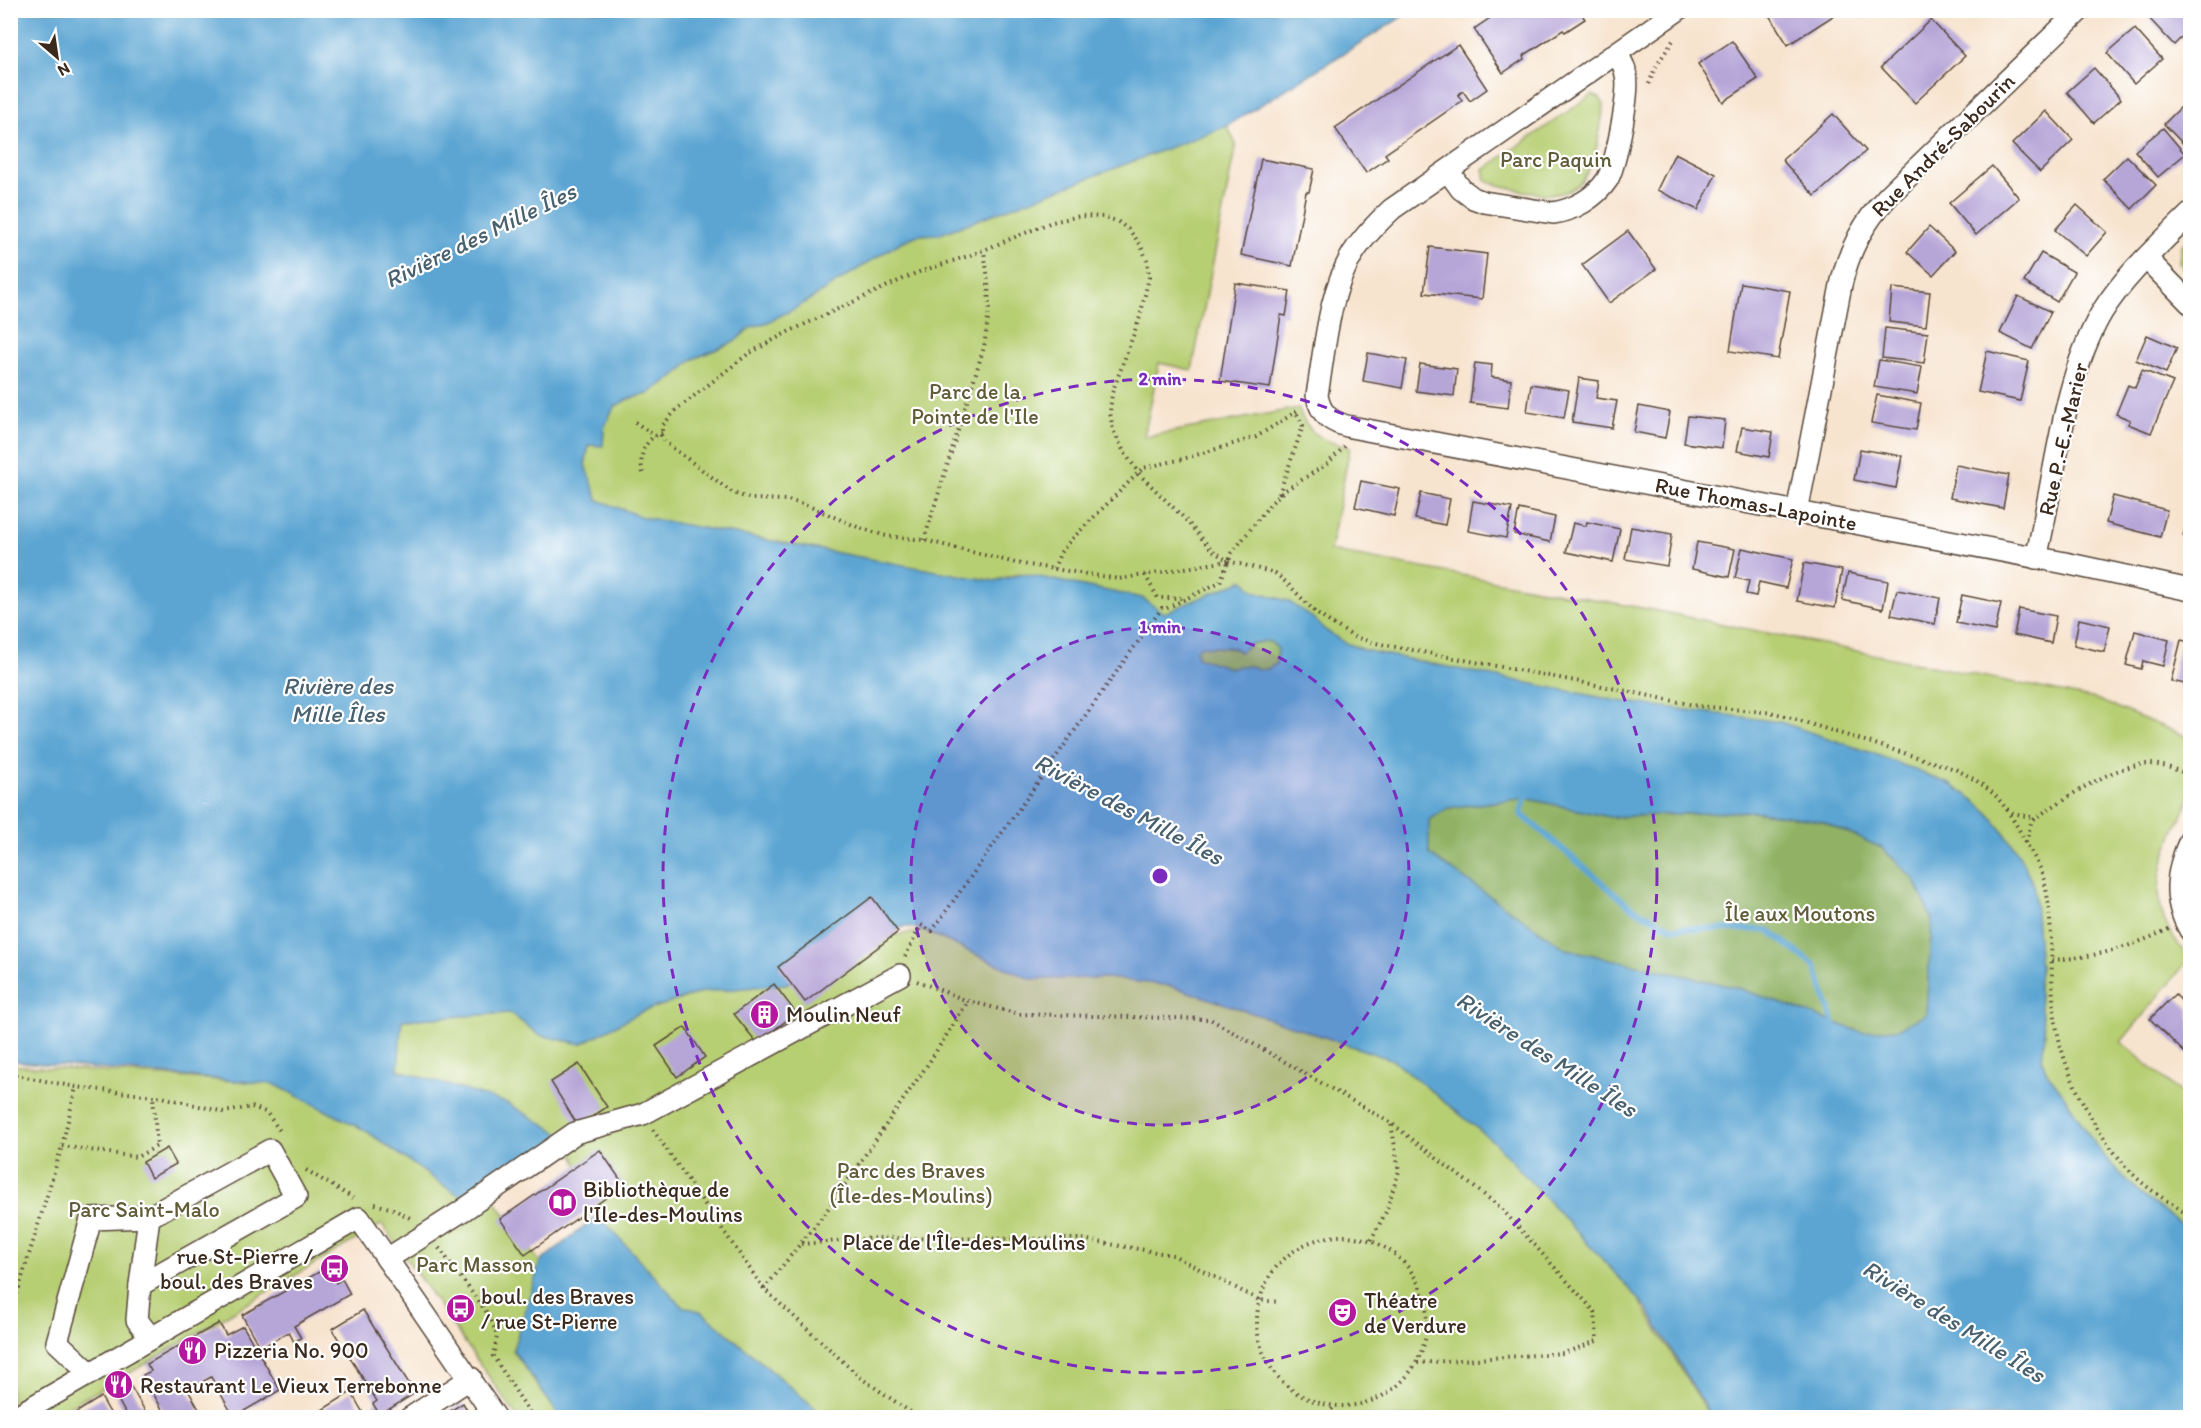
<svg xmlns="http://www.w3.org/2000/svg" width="2201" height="1428" viewBox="0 0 2201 1428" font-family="Itim,sans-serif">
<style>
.green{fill:#b7cf73;stroke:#797c48;stroke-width:1.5}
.forest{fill:#91b265;stroke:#666e42;stroke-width:1.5}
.water{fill:#5ba5d3;stroke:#4b6878;stroke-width:1.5;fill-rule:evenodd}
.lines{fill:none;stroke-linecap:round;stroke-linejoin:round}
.stream{stroke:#5ba5d3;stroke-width:6}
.building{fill:#b6a6d8}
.minor-casing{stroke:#574639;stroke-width:24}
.path{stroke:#574639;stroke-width:4;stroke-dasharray:1.5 4.5;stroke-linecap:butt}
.minor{stroke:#fff;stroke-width:21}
.ring{fill:none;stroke:#7b2cbf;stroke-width:3;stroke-dasharray:10 8}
.labels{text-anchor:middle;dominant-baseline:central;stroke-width:4.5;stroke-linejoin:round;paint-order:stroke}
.street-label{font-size:22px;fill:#3b2a1e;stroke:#fff}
.park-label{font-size:22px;fill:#605c38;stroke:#fff}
.poi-label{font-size:22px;fill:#3b2a1e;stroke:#fff;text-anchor:start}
.water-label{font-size:24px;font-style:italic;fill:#49616f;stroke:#fff}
.centre{fill:#7b2cbf;stroke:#fff;stroke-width:3}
.ring-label{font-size:18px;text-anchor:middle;font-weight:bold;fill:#7b2cbf;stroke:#fff;stroke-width:4.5;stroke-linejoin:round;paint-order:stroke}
</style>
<rect width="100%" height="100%" fill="#fff"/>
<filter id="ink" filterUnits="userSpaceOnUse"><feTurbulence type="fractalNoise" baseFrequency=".0167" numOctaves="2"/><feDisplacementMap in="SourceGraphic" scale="12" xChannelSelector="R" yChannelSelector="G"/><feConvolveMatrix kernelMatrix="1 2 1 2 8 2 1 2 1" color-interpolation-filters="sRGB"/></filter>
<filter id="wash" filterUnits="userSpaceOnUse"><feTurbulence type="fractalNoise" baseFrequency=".008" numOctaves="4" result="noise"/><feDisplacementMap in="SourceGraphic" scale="24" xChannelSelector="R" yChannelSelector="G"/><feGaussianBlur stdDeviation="1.35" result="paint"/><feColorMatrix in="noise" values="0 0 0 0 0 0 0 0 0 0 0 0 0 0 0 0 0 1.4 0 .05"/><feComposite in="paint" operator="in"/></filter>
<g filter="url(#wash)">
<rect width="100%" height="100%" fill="#f7e4cf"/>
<g class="green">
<path d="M 1592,95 L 1600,98 L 1604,105 C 1598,137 1597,189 1556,194 C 1538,196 1509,187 1490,183 L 1486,180 L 1484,170 L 1489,166 Z"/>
<path d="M 1227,126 L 1236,144 L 1192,370 L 1159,363 L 1144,437 L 1298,408 C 1309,436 1322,441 1350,447 L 1330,551 L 1658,611 L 2096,699 L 2190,738 C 2190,756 2193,776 2190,793 C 2189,806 2179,820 2174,832 C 2153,880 2151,919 2190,958 L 2121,1042 L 2190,1101 L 2190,1231 L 2143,1196 L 2110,1163 L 2096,1146 L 2065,1097 L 2046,1071 L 2042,1059 L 2045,1034 L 2038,990 L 2040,969 L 2034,888 L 2025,866 L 2012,843 L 1987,811 L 1875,754 L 1780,722 L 1618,701 L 1363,650 L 1344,642 L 1325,630 L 1314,619 L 1288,601 L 1254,591 L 1244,580 L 1164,614 L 1142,598 L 1020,573 L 994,581 L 958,575 L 642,517 L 598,500 L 585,465 L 589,444 L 603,445 L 604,428 L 614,406 L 628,399 L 648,394 L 678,373 L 693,359 L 734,342 L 750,328 L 768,322 L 901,242 L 918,235 L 940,234 Z"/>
<polygon points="2190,237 2190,277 2179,261 2182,245"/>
<polygon points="924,931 1030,979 1108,978 1171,986 1393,1060 1494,1142 1631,1286 1710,1417 822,1417 815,1408 702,1312 682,1307 598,1215 566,1137 398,1069 401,1020 510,1013 539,1035 581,1044 641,1012 703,992 786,984 853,941"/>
<polygon points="10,1065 274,1084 366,1131 438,1181 489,1193 540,1262 513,1350 560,1417 517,1417 382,1224 116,1381 49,1417 11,1417"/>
</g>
<g class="forest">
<path d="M 1265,641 L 1271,642 L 1278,649 L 1276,664 L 1268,669 L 1260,670 C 1252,665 1240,665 1232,669 L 1197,657 L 1196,650 L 1201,646 L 1234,649 L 1241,652 L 1250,644 Z"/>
<polygon points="1525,798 1609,817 1754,811 1821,821 1882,848 1915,880 1932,921 1926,1015 1897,1029 1861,1032 1738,988 1566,949 1429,854 1429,820 1448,808"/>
</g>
<g class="water">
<path d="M 10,11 L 1410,11 L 1397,20 L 1227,126 L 940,234 L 918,235 L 901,242 L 798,307 L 768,322 L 750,328 L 734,342 L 693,359 L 678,373 L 648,394 L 628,399 L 614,407 L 604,428 L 603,446 L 589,445 L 585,465 L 598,500 L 642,517 L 958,575 L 994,581 L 1024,574 L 1142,598 L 1164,613 L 1244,580 L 1254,591 L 1288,601 L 1314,619 L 1325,630 L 1344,642 L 1363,650 L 1618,701 L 1780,722 L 1875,754 L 1950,784 L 1973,799 L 1987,811 L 2012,843 L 2025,866 L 2034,888 L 2040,969 L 2038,990 L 2045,1034 L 2042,1059 L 2046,1071 L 2065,1097 L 2096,1146 L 2110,1163 L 2143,1196 L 2190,1231 L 2190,1417 L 1711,1417 L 1647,1308 L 1494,1142 L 1393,1060 L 1171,986 L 1108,978 L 1030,979 L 925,931 L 905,926 L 886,936 L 853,941 L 786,984 L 703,992 L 641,1012 L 581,1044 L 539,1035 L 510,1013 L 402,1020 L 398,1070 L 507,1103 L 566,1137 L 473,1203 L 444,1186 L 366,1131 L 274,1084 L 11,1061 ZM 1265,641 L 1271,642 L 1278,649 L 1276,664 L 1268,669 L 1260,670 C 1253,665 1238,664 1232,669 L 1197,657 L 1196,650 L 1201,646 L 1234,648 L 1241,652 L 1250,644 ZM 1525,798 L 1609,817 L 1754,811 L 1821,821 L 1882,848 L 1915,880 L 1932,920 L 1926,1015 L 1897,1029 L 1861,1032 L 1738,988 L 1566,949 L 1429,854 L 1429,820 L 1448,808 Z"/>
<polygon points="598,1215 682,1306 702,1312 815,1408 822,1417 560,1417 513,1350 540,1262"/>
</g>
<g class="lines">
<polyline class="stream" points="1525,798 1521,814 1631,907 1672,928 1768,930 1815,966 1834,1024"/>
</g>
<g id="blocks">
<g class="building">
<polygon points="1502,10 1579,10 1585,19 1565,32 1563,30 1523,56 1524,59 1503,73 1474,29"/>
<polygon points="1769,10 1829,10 1833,16 1788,45 1767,12"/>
<polygon points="2150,10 2190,10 2190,29 2174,45 2146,15"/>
<polygon points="1931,20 1965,56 1915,103 1881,67"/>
<polygon points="2135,29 2162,59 2134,84 2107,53"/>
<polygon points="1732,41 1758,79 1723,102 1698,64"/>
<polygon points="1458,45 1487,89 1470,101 1463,91 1458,95 1462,101 1385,154 1388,158 1366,173 1335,128"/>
<polygon points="2094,68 2121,99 2094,123 2067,92"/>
<polygon points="2188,100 2190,102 2190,146 2188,149 2164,124"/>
<polygon points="2046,111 2073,140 2040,172 2012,144"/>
<polygon points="1833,114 1866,151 1815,196 1782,160"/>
<polygon points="2163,128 2185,154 2158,177 2135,151"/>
<polygon points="1675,153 1716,174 1698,210 1657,190"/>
<polygon points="2127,156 2156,185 2132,209 2103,179"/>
<polygon points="1261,159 1314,169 1309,192 1306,192 1292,266 1241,255"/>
<polygon points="1992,166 2019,198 1976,235 1949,203"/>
<polygon points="2077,205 2107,232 2086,256 2055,230"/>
<polygon points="1929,227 1955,251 1933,275 1907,252"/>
<polygon points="1628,231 1656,269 1609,303 1582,265"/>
<polygon points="1430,247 1487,254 1482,299 1424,293"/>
<polygon points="2041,253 2074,272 2057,302 2024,282"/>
<polygon points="1235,283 1290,291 1286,316 1281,315 1270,388 1220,381"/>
<polygon points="1741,283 1790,291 1778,359 1730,351"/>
<polygon points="1892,288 1930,292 1926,326 1889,322"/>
<polygon points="2018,296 2051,312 2032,349 2000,333"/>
<polygon points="1885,328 1928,333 1924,363 1882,358"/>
<polygon points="2147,335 2177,348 2166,373 2136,360"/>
<polygon points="1987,351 2029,361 2020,401 1978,392"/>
<polygon points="1368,353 1407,360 1402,388 1363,381"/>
<polygon points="1879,360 1922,367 1917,394 1874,387"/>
<polygon points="1475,363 1492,365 1491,377 1511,380 1508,408 1470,403"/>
<polygon points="1420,364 1457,369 1454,396 1416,391"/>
<polygon points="2142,370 2173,382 2151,433 2128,424 2130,420 2116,414 2128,385 2135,388"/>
<polygon points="1579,378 1599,381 1596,398 1617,401 1612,428 1572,422"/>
<polygon points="1531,384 1569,390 1564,418 1527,412"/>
<polygon points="1877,395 1921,403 1916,430 1871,423"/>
<polygon points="1639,406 1670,412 1665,438 1634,432"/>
<polygon points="1688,416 1725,420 1722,448 1684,443"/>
<polygon points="1742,427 1773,432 1769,457 1737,451"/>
<polygon points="1860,449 1902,456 1896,488 1854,480"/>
<polygon points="1956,465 2009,475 2003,508 1950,498"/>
<polygon points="1361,481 1400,489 1394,516 1355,507"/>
<polygon points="1421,493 1450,499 1445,525 1415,519"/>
<polygon points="2113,496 2167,510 2160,537 2106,523"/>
<polygon points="1473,501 1512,508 1506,538 1468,531"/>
<polygon points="1519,509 1555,517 1550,542 1514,534"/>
<polygon points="2190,509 2190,537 2183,536"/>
<polygon points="1587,522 1620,529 1613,562 1566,552 1573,523 1586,526"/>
<polygon points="1631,527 1672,534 1667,566 1625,559"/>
<polygon points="1697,542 1735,549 1729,577 1692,569"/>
<polygon points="1742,548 1793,559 1786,588 1759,582 1756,596 1746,594 1749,581 1735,578"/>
<polygon points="1804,563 1842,570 1835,608 1797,601"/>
<polygon points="1848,573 1888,581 1883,609 1842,600"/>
<polygon points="1897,590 1940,598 1935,624 1891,615"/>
<polygon points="1962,595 2001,603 1995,631 1956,623"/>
<polygon points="2019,609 2056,616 2051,643 2014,635"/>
<polygon points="2079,619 2110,626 2104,652 2074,645"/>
<polygon points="2135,631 2169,640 2163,666 2143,661 2141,669 2126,665"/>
<polygon points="2181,640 2190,642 2190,685 2171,681"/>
<polygon points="872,897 898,932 805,1002 778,967"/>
<polygon points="774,984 796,1013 757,1043 734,1014"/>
<polygon points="2175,994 2190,1010 2190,1049 2186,1054 2150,1019"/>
<polygon points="685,1027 705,1057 677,1077 656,1046"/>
<polygon points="579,1064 607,1107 578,1126 551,1082"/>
<polygon points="167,1148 176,1164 151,1178 143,1162"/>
<polygon points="600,1150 624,1185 525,1255 500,1219"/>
<polygon points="328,1267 336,1283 342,1279 350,1294 294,1326 301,1338 294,1342 289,1332 260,1348 242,1315"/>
<polygon points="363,1310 415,1393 380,1415 373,1404 377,1401 332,1329"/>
<polygon points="219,1323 226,1335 243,1326 280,1390 234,1417 211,1377 188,1390 204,1418 167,1418 143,1375 151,1371 147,1364"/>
<polygon points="126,1378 149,1418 128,1418 111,1387"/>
<polygon points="351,1392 366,1418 309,1418"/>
<polygon points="101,1397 113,1418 80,1418 77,1412"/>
<polygon points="463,1403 472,1418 439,1418"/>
</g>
</g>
</g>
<g filter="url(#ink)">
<use href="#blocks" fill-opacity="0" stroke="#574639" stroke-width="1.5"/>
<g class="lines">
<defs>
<g id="minor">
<path d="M 1678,10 L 1392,209 C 1377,223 1363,237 1352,255 C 1328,295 1325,349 1317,395 C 1320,415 1332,423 1351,427 L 2065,563 L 2190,590"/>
<path d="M 1448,171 L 1461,189 L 1473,198 L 1484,202 L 1553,213 C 1574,210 1595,198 1607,180 C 1616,165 1630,92 1626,75 C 1625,67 1621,60 1617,54"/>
<polyline points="2146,258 2190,303"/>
<path d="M 1797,512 L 1841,285 C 1849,249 1864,222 1889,195 L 2080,10"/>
<path d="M 2036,558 C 2055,481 2062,380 2102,312 C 2125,275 2160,244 2190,214"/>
<path d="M 2190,840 C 2176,871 2172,900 2190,930"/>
<polyline points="387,1259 462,1211 575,1133 643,1114 900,975"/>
<polyline points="140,1285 149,1217"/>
<polyline points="90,1373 57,1342 91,1219 149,1217 270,1150 296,1197 140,1285 137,1320 151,1338"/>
<polyline points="13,1418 359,1218 496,1418"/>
<polyline points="410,1418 471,1378"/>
</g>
</defs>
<use href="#minor" class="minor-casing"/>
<g class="path">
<polyline points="1649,84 1655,68 1674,39"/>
<polyline points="635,422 655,436"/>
<path d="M 643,473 C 638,456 645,438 662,433"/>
<polyline points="1279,494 1303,426 1296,412"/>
<polyline points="924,540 984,347 989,312 988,279 984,251"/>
<path d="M 1228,561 L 1119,579 L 1016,563 L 924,540 L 886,536 L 860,528 L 806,505 L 788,500 L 750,499 L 733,493 L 665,442 L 661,435 L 663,425 L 676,410 L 748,354 L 788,332 L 916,273 L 971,255 L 1052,222 L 1080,216 L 1104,217 L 1117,221 L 1129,230 L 1140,244 L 1147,260 L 1149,277 L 1140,317 L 1112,393 L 1110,413 L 1113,430 L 1124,452 L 1141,476 L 1184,518 L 1212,550 L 1228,561 L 1275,573 L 1288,584 L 1317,614 L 1354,637 L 1375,643 L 1607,687 L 1698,706 L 1775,713 L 1955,769 C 1993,788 2001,798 2022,835 C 2029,849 2040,864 2044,880 C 2057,932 2046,991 2060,1043 C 2071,1088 2100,1139 2132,1173 C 2148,1190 2171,1203 2190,1216"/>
<polyline points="1054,569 1060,553 1071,540 1143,468 1183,459 1256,437 1299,410"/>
<polyline points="1145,575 1158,598 1183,598"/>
<polyline points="2007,809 2013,813 2035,818"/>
<path d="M 2026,842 L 2031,823 L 2035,818 C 2064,800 2116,762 2151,764 C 2164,765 2177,770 2190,775"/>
<polyline points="905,957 921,925 932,931 1162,608 1165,609 1220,582 1232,553 1271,503 1284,491 1327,464 1346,445"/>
<path d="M 2052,960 C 2098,957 2128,948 2169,929"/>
<polyline points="917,981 968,1001 1019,1014 1210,1019 1391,1123 1500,1207 1595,1312 1597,1341 1564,1353 1417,1363"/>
<polyline points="10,1074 76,1087 162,1097 224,1112 252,1107 266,1112 280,1131"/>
<polyline points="653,1130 764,1289 861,1378 919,1418"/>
<polyline points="62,1146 137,1157 157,1146 153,1096"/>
<polyline points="306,1170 353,1198"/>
<polyline points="375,1204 393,1209 412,1219"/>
<circle cx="1342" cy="1321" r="85"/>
<polyline points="1371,1240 1386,1212 1399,1171 1391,1123"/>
<polyline points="801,1244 876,1238 1081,1239 1173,1255 1259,1300 1278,1302"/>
<polyline points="439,1248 491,1318 497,1336 493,1356 533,1418"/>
<polyline points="764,1289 825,1213 930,1061 968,1001"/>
<polyline points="10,1317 62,1146 76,1087"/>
<polyline points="1323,1418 1335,1406"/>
</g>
<use href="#minor" class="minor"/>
</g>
</g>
<circle cx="1160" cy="876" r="249" fill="#7b2cbf" fill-opacity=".12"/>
<g class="ring">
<circle cx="1160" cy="876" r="249"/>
<circle cx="1160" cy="876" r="497"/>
</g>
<defs>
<symbol id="building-disc" viewBox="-11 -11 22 22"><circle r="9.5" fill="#b5179e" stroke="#fff"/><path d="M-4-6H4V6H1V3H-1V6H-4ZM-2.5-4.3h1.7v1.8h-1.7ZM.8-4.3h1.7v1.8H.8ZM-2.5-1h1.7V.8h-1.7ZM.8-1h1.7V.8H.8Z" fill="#fff"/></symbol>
<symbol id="library-disc" viewBox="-11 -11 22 22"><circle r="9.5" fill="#b5179e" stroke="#fff"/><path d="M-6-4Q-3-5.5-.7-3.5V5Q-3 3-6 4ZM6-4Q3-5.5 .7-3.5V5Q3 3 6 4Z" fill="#fff"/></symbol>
<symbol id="bus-disc" viewBox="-11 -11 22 22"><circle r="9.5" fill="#b5179e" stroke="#fff"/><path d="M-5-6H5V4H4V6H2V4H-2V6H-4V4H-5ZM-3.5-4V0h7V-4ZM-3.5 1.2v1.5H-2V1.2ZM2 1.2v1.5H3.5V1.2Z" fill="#fff"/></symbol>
<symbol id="theatre-disc" viewBox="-11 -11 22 22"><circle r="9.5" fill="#b5179e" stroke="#fff"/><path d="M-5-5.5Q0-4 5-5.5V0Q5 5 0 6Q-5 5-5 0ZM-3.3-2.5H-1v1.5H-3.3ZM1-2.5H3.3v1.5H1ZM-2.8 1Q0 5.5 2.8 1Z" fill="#fff"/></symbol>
<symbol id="restaurant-disc" viewBox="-11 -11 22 22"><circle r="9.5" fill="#b5179e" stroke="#fff"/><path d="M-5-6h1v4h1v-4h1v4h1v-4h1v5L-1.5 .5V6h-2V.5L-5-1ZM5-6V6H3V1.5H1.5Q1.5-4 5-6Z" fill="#fff"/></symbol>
</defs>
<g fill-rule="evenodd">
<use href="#building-disc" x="748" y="998" width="33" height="33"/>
<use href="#library-disc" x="546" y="1186" width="33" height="33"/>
<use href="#bus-disc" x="318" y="1252" width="33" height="33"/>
<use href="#bus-disc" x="444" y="1292" width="33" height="33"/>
<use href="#theatre-disc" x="1326" y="1296" width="33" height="33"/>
<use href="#restaurant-disc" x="176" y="1334" width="33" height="33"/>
<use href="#restaurant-disc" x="102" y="1368" width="33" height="33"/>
</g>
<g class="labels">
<g class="street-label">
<text transform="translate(1943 145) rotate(-45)">Rue André-Sabourin</text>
<text transform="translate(2063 439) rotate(-77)">Rue P.-E.-Marier</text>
<text transform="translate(1756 504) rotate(11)">Rue Thomas-Lapointe</text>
<text x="964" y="1242">Place de l'Île-des-Moulins</text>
</g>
<g class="park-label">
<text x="1556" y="159">Parc Paquin</text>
<text x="975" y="391">Parc de la<tspan x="975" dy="25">Pointe de l'Ile</tspan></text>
<text x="1800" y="913">Île aux Moutons</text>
<text x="911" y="1170">Parc des Braves<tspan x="911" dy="25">(Île-des-Moulins)</tspan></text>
<text x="144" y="1209">Parc Saint-Malo</text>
<text x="475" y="1264">Parc Masson</text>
</g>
<g class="poi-label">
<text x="786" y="1014">Moulin Neuf</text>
<text x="583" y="1189">Bibliothèque de<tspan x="583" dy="25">l'Ile-des-Moulins</tspan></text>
<text x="313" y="1256" text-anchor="end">rue St-Pierre /<tspan x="313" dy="25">boul. des Braves</tspan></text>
<text x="481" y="1296">boul. des Braves<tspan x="481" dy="25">/ rue St-Pierre</tspan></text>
<text x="1364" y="1300">Théatre<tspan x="1364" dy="25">de Verdure</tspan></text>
<text x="214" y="1350">Pizzeria No. 900</text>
<text x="140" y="1385">Restaurant Le Vieux Terrebonne</text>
</g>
<g class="water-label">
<text transform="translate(480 235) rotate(-26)">Rivière des Mille Îles</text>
<text x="338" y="685">Rivière des<tspan x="338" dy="28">Mille Îles</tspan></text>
<text transform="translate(1129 809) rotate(28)">Rivière des Mille Îles</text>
<text transform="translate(1547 1054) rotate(33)">Rivière des Mille Îles</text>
<text transform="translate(1954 1321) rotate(32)">Rivière des Mille Îles</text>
</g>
</g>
<circle cx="1160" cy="876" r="9" class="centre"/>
<g class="ring-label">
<text x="1160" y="385">2 min</text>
<text x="1160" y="633">1 min</text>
</g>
<rect width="2201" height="1428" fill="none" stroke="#fff" stroke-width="36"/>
<g transform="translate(57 57) rotate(151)" stroke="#ffffff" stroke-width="4.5" paint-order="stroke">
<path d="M0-4.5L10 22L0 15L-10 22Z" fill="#3b2a1e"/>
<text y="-9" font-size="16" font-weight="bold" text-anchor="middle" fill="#3b2a1e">N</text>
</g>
</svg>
